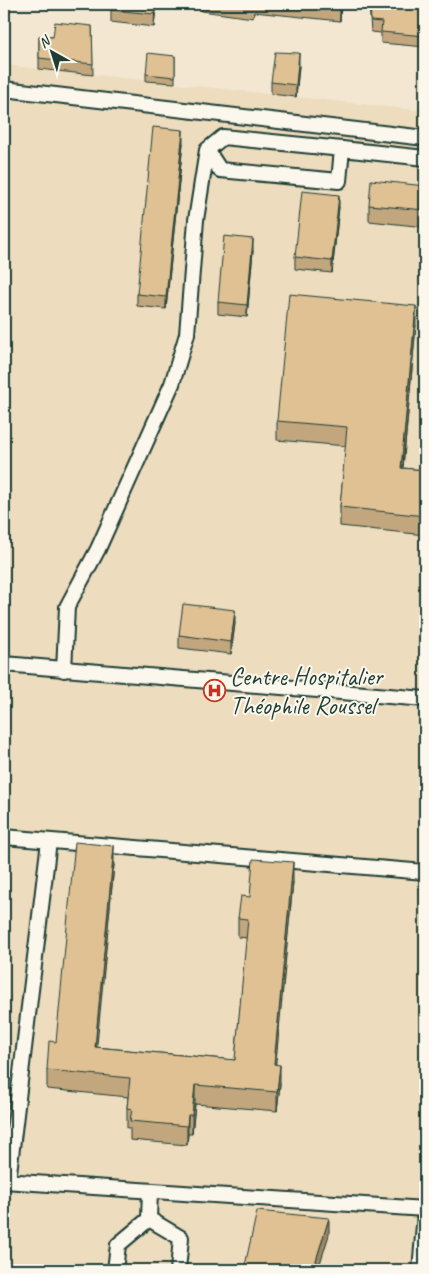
<svg xmlns="http://www.w3.org/2000/svg" width="429" height="1274" viewBox="0 0 429 1274" font-family="Caveat,sans-serif">
<style>
.built{fill:#eddcbe}
.lines{fill:none;stroke-linecap:round;stroke-linejoin:round}
.service-casing{stroke:#1f3d34;stroke-width:18}
.service{stroke:#fbf7ec;stroke-width:14}
.wall{fill:#c1a67e;stroke:#1f3d34}
.shaded-wall{fill:#9d8767;stroke:#1f3d34}
.building{fill:#e0c193;stroke:#1f3d34}
.labels{text-anchor:middle;dominant-baseline:central;stroke-width:4;stroke-linejoin:round;paint-order:stroke}
.poi-label{font-size:25px;fill:#1f3d34;stroke:#fbf7ec;text-anchor:start}
</style>
<rect width="100%" height="100%" fill="#f3e7d1"/>
<filter id="ink" filterUnits="userSpaceOnUse"><feTurbulence type="fractalNoise" baseFrequency=".02" numOctaves="2"/><feDisplacementMap in="SourceGraphic" scale="10" xChannelSelector="R" yChannelSelector="G"/><feConvolveMatrix kernelMatrix="1 2 1 2 8 2 1 2 1" color-interpolation-filters="sRGB"/></filter>
<g filter="url(#ink)">
<polygon class="built" points="4,65 425,111 425,1270 4,1270"/>
<g class="lines">
<defs>
<g id="service">
<polyline points="4,89 425,138"/>
<polyline points="342,149 425,158"/>
<polyline points="4,664 425,699"/>
<polyline points="64,670 67,607 98,549 172,384 187,334 196,220 207,150 223,137 342,149 339,181 220,170 207,150"/>
<polyline points="4,837 425,872"/>
<polyline points="4,1181 425,1209"/>
<polyline points="8,1181 49,841"/>
<polyline points="149,1219 150,1191"/>
<polyline points="115,1270 118,1245 149,1219 181,1238 178,1270"/>
<polyline points="420,1270 425,1213"/>
</g>
</defs>
<use href="#service" class="service-casing"/>
<use href="#service" class="service"/>
</g>
<g class="wall">
<polygon points="111,4 175,4 175,8 156,6 154,27 111,22"/>
<polygon points="201,4 341,4 340,21 254,12 253,18 202,11"/>
<polygon points="369,4 423,4 423,6 425,6 425,47 381,43 381,33 371,32"/>
<polygon points="92,26 93,75 39,69 39,36 53,37"/>
<polygon points="175,56 175,83 146,81 146,74"/>
<polygon points="299,66 296,97 271,94 271,82"/>
<polygon points="183,143 166,309 137,306 137,294"/>
<polygon points="425,186 425,227 369,221 369,205"/>
<polygon points="339,207 332,273 295,269 295,257"/>
<polygon points="253,251 247,317 218,314 218,302"/>
<polygon points="416,325 403,468 425,470 425,535 340,526 340,507 346,446 277,440 277,421"/>
<polygon points="235,623 231,654 179,648 179,635"/>
<polygon points="114,865 96,1047 235,1060 247,938 238,937 238,918 250,897 293,882 275,1064 280,1084 277,1111 195,1104 192,1134 188,1134 187,1145 130,1140 130,1128 127,1128 127,1108 128,1097 47,1089 47,1070"/>
</g>
<g class="shaded-wall">
<polygon points="155,4 156,4 156,6 154,27"/>
<polygon points="340,4 341,4 340,21"/>
<polygon points="299,53 299,66 296,97 296,85"/>
<polygon points="183,130 183,143 166,309 166,297"/>
<polygon points="339,195 339,207 332,273 332,261"/>
<polygon points="253,239 253,251 247,317 247,305"/>
<polygon points="416,306 416,325 401,487 401,468"/>
<polygon points="235,610 235,623 231,654 231,642"/>
<polygon points="6,842 6,854 4,878 4,866"/>
<polygon points="114,846 114,865 95,1066 95,1047"/>
<polygon points="293,862 293,882 274,1083 274,1064"/>
<polygon points="280,1065 280,1084 277,1111 277,1092"/>
<polygon points="195,1085 195,1104 192,1134 192,1115"/>
<polygon points="188,1115 188,1134 187,1145 187,1126"/>
<polygon points="329,1218 329,1235 318,1270 313,1270"/>
</g>
<g class="building">
<polygon points="111,4 155,4 154,14 111,10"/>
<polygon points="237,4 254,4 253,6"/>
<polygon points="290,4 340,4 340,9"/>
<polygon points="370,4 422,4 422,5 425,6 425,36 381,32 382,22 371,21"/>
<polygon points="55,22 92,26 93,64 39,58 39,36 53,37"/>
<polygon points="275,52 299,53 296,85 271,82"/>
<polygon points="148,53 175,56 175,77 146,74"/>
<polygon points="153,127 183,130 166,297 137,294"/>
<polygon points="371,180 425,186 425,210 369,205"/>
<polygon points="302,191 339,195 332,261 295,257"/>
<polygon points="224,236 253,239 247,305 218,302"/>
<polygon points="289,294 416,306 401,468 425,470 425,516 340,507 347,427 277,421"/>
<polygon points="183,604 235,610 231,642 179,635"/>
<polygon points="4,842 6,842 4,866"/>
<polygon points="75,842 114,846 95,1047 235,1060 248,919 238,918 241,896 250,897 253,859 293,862 274,1064 280,1065 277,1092 195,1085 192,1115 188,1115 187,1126 130,1121 132,1109 127,1108 130,1078 47,1070 49,1041 56,1042"/>
<polygon points="257,1211 329,1218 313,1270 244,1270"/>
</g>
</g>
<defs>
<symbol id="hospital-ring" viewBox="-11 -11 22 22"><circle r="9.5" fill="#fbf7ec" stroke="#c8321e" stroke-width="1.5"/><path d="M-5-5h3v3.5h4V-5h3V5h-3V1.5h-4V5h-3Z" fill="#c8321e"/></symbol>
</defs>
<g fill-rule="evenodd">
<use href="#hospital-ring" x="202" y="678" width="25" height="25"/>
</g>
<g class="labels">
<g class="poi-label">
<text x="230" y="677">Centre Hospitalier<tspan x="230" dy="29">Théophile Roussel</tspan></text>
</g>
</g>
<rect width="429" height="1274" fill="none" stroke="#fbf7ec" stroke-width="20"/>
<rect x="10" y="10" width="409" height="1254" fill="none" stroke="#1f3d34" stroke-width="2" filter="url(#ink)"/>
<g transform="translate(52 52) rotate(321)" stroke="#fbf7ec" stroke-width="4" paint-order="stroke">
<path d="M0-4L9 19L0 12L-9 19Z" fill="#1f3d34"/>
<text y="-8" font-size="14" font-weight="bold" text-anchor="middle" fill="#1f3d34">N</text>
</g>
</svg>
